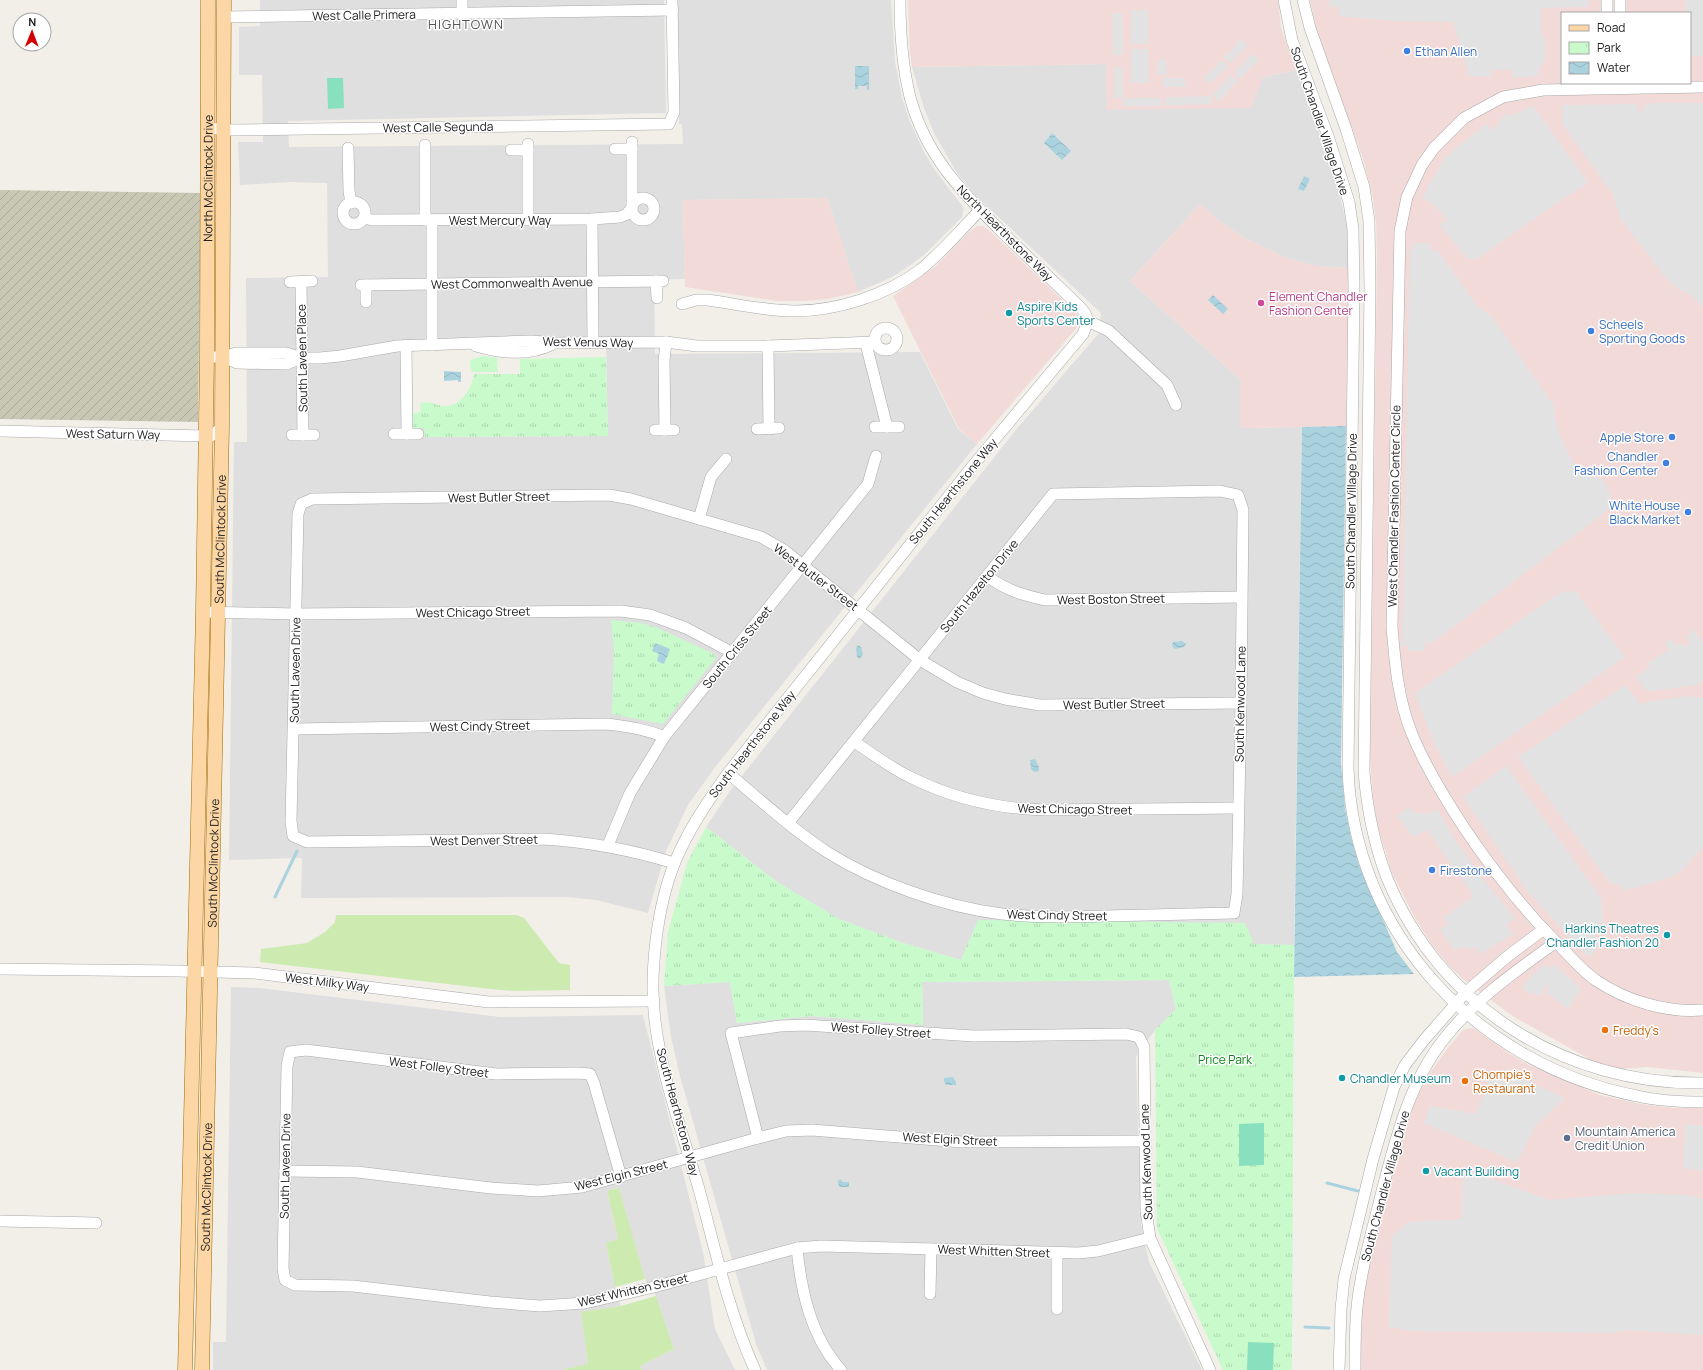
<svg xmlns="http://www.w3.org/2000/svg" width="1703" height="1370" viewBox="0 0 1703 1370" font-family="Manrope,sans-serif">
<style>
.residential{fill:#e0dfdf;fill-rule:evenodd}
.commercial{fill:#f2dad9;fill-rule:evenodd}
.construction{fill:url(#construction-furrows)}
.grass{fill:#cdebb0}
.park{fill:url(#park-tufts)}
.pitch{fill:#88e0be}
.parking{fill:#e2e2e2}
.water{fill:url(#water-waves)}
.lines{fill:none;stroke-linecap:round;stroke-linejoin:round}
.stream{stroke:#aad3df;stroke-width:3}
.minor-casing{stroke:#a9a9a9;stroke-width:12}
.major-casing{stroke:#a06b00;stroke-width:15}
.minor{stroke:#fff;stroke-width:11}
.major{stroke:#fcd6a4;stroke-width:14}
.shop-dot{fill:#3f7fe0;stroke:#fff;stroke-width:1.5}
.hotel-dot{fill:#d1479c;stroke:#fff;stroke-width:1.5}
.culture-dot{fill:#0f9aa8;stroke:#fff;stroke-width:1.5}
.food-dot{fill:#e8710a;stroke:#fff;stroke-width:1.5}
.service-dot{fill:#5c6f8a;stroke:#fff;stroke-width:1.5}
.labels{text-anchor:middle;dominant-baseline:central;stroke-width:3;stroke-linejoin:round;paint-order:stroke}
.street-label{font-size:12px;fill:#222;stroke:#fff}
.shop-label{font-size:12px;fill:#366cbe;stroke:#fff;text-anchor:start}
.hotel-label{font-size:12px;fill:#b23c85;stroke:#fff;text-anchor:start}
.culture-label{font-size:12px;fill:#0d838f;stroke:#fff;text-anchor:start}
.food-label{font-size:12px;fill:#c56008;stroke:#fff;text-anchor:start}
.park-label{font-size:12px;fill:#0c8416;stroke:#fff}
.service-label{font-size:12px;fill:#4e5e75;stroke:#fff;text-anchor:start}
.neighbourhood-label{font-size:13px;letter-spacing:1px;fill:#555;stroke:#fff}
</style>
<defs>
<pattern id="construction-furrows" width="10" height="10" patternUnits="userSpaceOnUse"><rect width="10" height="10" fill="#c7c7b4"/><path d="M-1 1l2-2M0 10L10 0M9 11l2-2" fill="none" stroke="#abab9a"/></pattern>
<pattern id="park-tufts" width="24" height="20" patternUnits="userSpaceOnUse"><rect width="24" height="20" fill="#c8facc"/><path d="M3 7l-1-3M5 7V3M7 7l1-3M15 17l-1-3M17 17v-4M19 17l1-3" fill="none" stroke="#acd6af"/></pattern>
<pattern id="water-waves" width="16" height="10" patternUnits="userSpaceOnUse"><rect width="16" height="10" fill="#aad3df"/><path d="M0 5q4-4 8 0t8 0" fill="none" stroke="#92b5bf"/></pattern>
</defs>
<rect width="100%" height="100%" fill="#f2efe9"/>
<g class="residential">
<path d="M 260,0 L 664,0 L 666,113 L 288,121 L 289,147 L 683,144 L 682,124 L 679,124 L 677,0 L 891,0 L 895,62 L 902,98 L 910,122 L 924,152 L 934,169 L 964,208 L 962,217 L 925,254 L 912,264 L 892,277 L 858,292 L 827,198 L 683,200 L 685,279 L 654,280 L 655,354 L 920,352 L 958,429 L 977,444 L 716,766 L 688,805 L 666,851 L 648,913 L 596,900 L 566,897 L 301,898 L 302,858 L 229,860 L 234,442 L 247,442 L 246,278 L 328,277 L 327,183 L 290,182 L 240,185 L 238,142 L 263,142 L 262,75 L 239,75 L 239,27 L 260,26 ZM 606,338 L 608,436 L 425,437 L 424,428 L 413,428 L 412,341 Z"/>
<polygon points="1107,64 1263,77 1296,70 1334,173 1341,200 1347,227 1349,268 1317,266 1289,259 1246,239 1222,223 1200,204 1130,281 1240,379 1240,428 1302,427 1294,945 1254,944 961,960 900,942 839,919 777,882 706,827 730,791 1015,431 1099,333 1101,313 975,195 957,173 934,133 924,108 912,67"/>
<polygon points="1169,980 1176,1009 1155,1030 1136,1057 1141,1224 1149,1262 1202,1370 767,1370 756,1344 680,1076 671,1037 664,986 730,982 737,1023 813,1016 923,1025 922,982"/>
<polygon points="231,987 259,988 500,1017 643,1015 703,1252 715,1329 735,1370 642,1370 640,1366 674,1349 656,1296 645,1279 619,1189 607,1191 618,1239 606,1243 615,1287 621,1306 582,1312 588,1365 565,1369 565,1370 213,1370 213,1342 226,1342"/>
</g>
<g class="commercial">
<polygon points="908,0 1278,0 1281,28 1296,70 1263,77 1251,108 1107,110 1106,64 912,67 910,53"/>
<path d="M 1310,0 L 1703,0 L 1703,1073 L 1647,1067 L 1620,1069 L 1593,1061 L 1514,1017 L 1464,980 L 1449,966 L 1430,942 L 1416,920 L 1391,871 L 1377,823 L 1373,802 L 1370,759 L 1377,254 L 1376,222 L 1373,198 L 1363,159 L 1317,31 ZM 1562,13 L 1690,13 L 1690,83 L 1562,83 Z"/>
<polygon points="827,198 858,292 828,299 805,301 777,301 685,287 683,200"/>
<polygon points="1200,204 1222,223 1246,239 1289,259 1317,266 1349,268 1346,426 1240,428 1240,379 1130,281"/>
<polygon points="977,226 983,226 991,232 1071,308 1079,317 1080,324 977,444 959,429 893,296 935,267 968,233"/>
<polygon points="1472,1028 1476,1030 1507,1052 1529,1065 1600,1095 1640,1104 1673,1108 1703,1108 1703,1370 1360,1370 1362,1301 1368,1268 1401,1142 1415,1102 1427,1077 1447,1049 1463,1030"/>
</g>
<polygon class="construction" points="0,190 201,193 198,422 0,419"/>
<g class="grass">
<polygon points="336,915 516,915 524,918 559,963 570,965 570,990 513,991 490,989 260,962 261,949 307,943 325,932 335,922"/>
<polygon points="619,1188 645,1279 615,1287 606,1243 618,1239 607,1191"/>
<polygon points="656,1296 674,1349 640,1366 642,1370 565,1370 565,1369 588,1364 581,1312 621,1306"/>
</g>
<g class="park">
<polygon points="482,356 497,358 498,372 472,372 470,365 470,360"/>
<path d="M 606,357 L 608,436 L 425,437 L 424,428 L 413,428 L 413,413 L 421,412 L 420,403 C 431,401 432,404 442,406 C 460,408 471,390 474,374 L 520,374 L 520,359 Z"/>
<polygon points="611,620 641,623 658,628 714,654 716,658 663,724 612,714 614,649"/>
<polygon points="706,827 777,882 839,919 900,942 961,960 978,920 1245,923 1254,944 1294,945 1292,1370 1223,1370 1157,1228 1155,1030 1176,1009 1169,980 922,982 923,1025 813,1016 737,1023 730,982 664,986 668,932 687,863"/>
</g>
<g class="pitch">
<polygon points="327,78 343,78 344,108 328,109"/>
<polygon points="1264,1123 1264,1165 1239,1166 1239,1124"/>
<polygon points="1248,1342 1274,1343 1273,1370 1247,1370"/>
</g>
<g class="parking">
<polygon points="1329,0 1588,0 1588,7 1541,8 1541,30 1545,43 1545,60 1543,64 1539,67 1538,76 1512,78 1512,70 1491,70 1491,77 1468,76 1468,70 1453,22 1394,21 1339,16 1339,8 1336,6 1330,8"/>
<polygon points="1686,0 1703,0 1703,56 1690,56 1690,13 1686,13"/>
<rect x="1131" y="10" width="17" height="34"/>
<polygon points="1113,13 1122,13 1123,55 1113,55"/>
<polygon points="1241,39 1248,45 1231,63 1224,57"/>
<polygon points="1131,49 1148,49 1149,83 1131,83"/>
<polygon points="1253,53 1259,60 1240,79 1234,73"/>
<polygon points="1166,59 1167,75 1158,75 1158,60"/>
<polygon points="1222,60 1228,66 1210,84 1204,78"/>
<polygon points="1114,67 1122,67 1123,98 1161,98 1161,106 1123,106 1123,98 1114,98"/>
<polygon points="1231,75 1238,81 1219,101 1212,95"/>
<rect x="1163" y="78" width="22" height="9"/>
<polygon points="1211,96 1211,104 1165,105 1165,97"/>
<polygon points="1654,103 1703,103 1703,309 1694,297 1677,288 1666,278 1620,218 1614,196 1562,123 1562,105 1637,104 1638,111 1643,111 1644,106"/>
<polygon points="1533,106 1588,183 1555,204 1477,259 1467,258 1441,226 1440,223 1448,221 1441,212 1430,202 1423,199 1427,188 1445,158 1457,147 1487,124 1492,131 1507,113 1511,116"/>
<polygon points="1413,243 1429,243 1432,251 1436,249 1479,308 1489,314 1494,320 1553,404 1555,418 1561,438 1575,467 1583,474 1602,479 1607,485 1612,501 1608,509 1600,516 1432,643 1427,643 1423,651 1408,651 1409,644 1402,648 1410,249 1415,250"/>
<polygon points="1569,591 1576,592 1625,657 1452,777 1433,740 1415,693 1561,592"/>
<polygon points="1694,630 1703,643 1703,681 1697,685 1651,691 1646,690 1636,677 1650,667 1648,663 1669,650 1665,644 1671,639 1676,645 1680,643 1684,647 1691,643 1686,637"/>
<polygon points="1625,685 1640,704 1653,701 1689,696 1703,698 1703,847 1683,869 1672,877 1624,891 1619,884 1611,884 1518,757"/>
<polygon points="1506,766 1601,898 1603,923 1589,929 1600,943 1591,956 1584,953 1528,892 1463,797"/>
<polygon points="1409,807 1414,813 1430,813 1437,809 1456,841 1482,878 1515,918 1506,925 1513,934 1481,954 1476,947 1469,949 1462,947 1455,951 1440,930 1448,924 1444,917 1474,896 1427,830 1413,837 1397,816"/>
<polygon points="1543,964 1548,969 1554,964 1581,989 1568,1009 1546,992 1550,986 1548,984 1542,991 1542,996 1528,992 1522,987"/>
<polygon points="1510,1074 1565,1098 1535,1126 1517,1162 1424,1123 1430,1106 1476,1114 1491,1076 1505,1080"/>
<polygon points="1685,1125 1703,1125 1703,1171 1683,1168"/>
<polygon points="1463,1169 1550,1200 1634,1193 1688,1195 1703,1199 1703,1335 1626,1330 1613,1333 1410,1331 1389,1327 1392,1236 1409,1222 1462,1219"/>
</g>
<g class="water">
<polygon points="855,66 869,66 869,90 867,90 867,86 858,86 858,89 855,89"/>
<polygon points="1052,133 1071,151 1062,160 1044,143"/>
<polygon points="1304,176 1310,179 1304,191 1298,189"/>
<polygon points="1213,295 1228,309 1223,314 1208,300"/>
<polygon points="444,371 461,372 461,382 458,382 458,380 444,381"/>
<polygon points="1346,426 1341,762 1345,808 1351,837 1359,865 1397,952 1414,974 1294,977 1302,427"/>
<polygon points="1182,641 1186,644 1184,647 1175,649 1172,646 1173,642"/>
<polygon points="655,643 670,649 664,664 657,661 659,654 652,651"/>
<polygon points="858,645 861,647 863,654 860,659 857,657 856,648"/>
<polygon points="1035,759 1039,767 1039,771 1034,772 1031,769 1030,760"/>
<polygon points="953,1077 956,1082 956,1085 946,1085 944,1081 944,1078"/>
<polygon points="840,1179 843,1182 849,1182 849,1187 839,1187 838,1181"/>
</g>
<g class="lines">
<g class="stream">
<polyline points="275,897 297,851"/>
<polyline points="1327,1183 1358,1191"/>
<polyline points="1305,1327 1329,1328"/>
</g>
<defs>
<g id="minor">
<polyline points="462,0 462,14"/>
<path d="M 900,0 C 900,33 902,65 910,97 C 926,157 963,193 1005,235 C 1030,259 1055,283 1080,307 L 1085,313 L 1088,321"/>
<path d="M 1284,0 L 1292,40 L 1328,136 L 1349,202 L 1353,229 L 1354,289 L 1348,768 C 1353,933 1478,1065 1637,1096 C 1659,1101 1681,1102 1703,1102"/>
<path d="M 1303,0 L 1310,28 L 1346,129 L 1364,187 L 1369,221 L 1370,289 L 1364,772 C 1367,808 1374,844 1387,878 C 1440,1007 1565,1085 1703,1083"/>
<polyline points="1607,0 1607,13"/>
<polyline points="1620,0 1620,13"/>
<polyline points="224,17 673,10"/>
<path d="M 1703,87 L 1543,90 L 1503,97 L 1464,118 L 1434,148 L 1422,165 L 1407,197 L 1400,231 L 1392,627 C 1395,663 1398,700 1412,734 C 1425,766 1444,797 1463,826 C 1491,868 1522,908 1558,944 C 1570,956 1582,971 1597,981 C 1627,1001 1667,1013 1703,1010"/>
<polyline points="207,128 232,130 669,124 674,112 672,0"/>
<polyline points="528,144 528,220"/>
<polyline points="348,148 349,191 351,203"/>
<polyline points="615,149 632,149"/>
<polyline points="511,150 528,150"/>
<circle cx="643" cy="209" r="11"/>
<circle cx="354" cy="213" r="11"/>
<polyline points="364,218 372,220 592,219 620,217 627,214 632,207 632,142"/>
<polyline points="592,219 593,343"/>
<polyline points="425,220 425,145"/>
<polyline points="432,220 432,345"/>
<polyline points="656,281 657,298"/>
<polyline points="290,282 312,281"/>
<polyline points="301,282 303,435"/>
<polyline points="361,285 663,281"/>
<polyline points="366,302 366,285"/>
<path d="M 682,304 L 696,300 L 708,300 C 736,304 767,311 795,311 C 836,311 887,295 920,270 C 942,252 960,231 980,210"/>
<polyline points="1088,321 1109,331 1167,385 1176,405"/>
<circle cx="886" cy="339" r="11"/>
<polyline points="866,344 887,427"/>
<polyline points="406,345 407,434"/>
<path d="M 476,346 C 500,353 528,356 551,345"/>
<polyline points="768,346 769,429"/>
<polyline points="207,357 223,357 236,353 286,353 302,358 320,358 340,356 397,346 531,341 556,343 666,342 697,346 768,346 875,342"/>
<polyline points="223,357 237,363 286,364 302,358"/>
<polyline points="875,427 899,427"/>
<polyline points="757,429 779,428"/>
<polyline points="655,430 674,430"/>
<polyline points="665,430 664,361 666,342"/>
<polyline points="0,431 206,436 211,436 222,427"/>
<polyline points="394,434 418,434"/>
<polyline points="292,435 314,435"/>
<polyline points="699,519 711,477 726,459"/>
<path d="M 987,576 C 1006,590 1022,595 1045,600 L 1241,597"/>
<polyline points="203,612 296,614 621,611 650,615 686,628 733,653"/>
<path d="M 294,729 L 608,724 C 628,727 646,729 664,737"/>
<path d="M 854,742 C 872,753 889,767 908,776 C 951,798 999,809 1046,810 L 1238,808"/>
<path d="M 728,773 C 760,800 792,829 827,852 C 876,883 945,907 1002,914 C 1036,918 1070,917 1105,916 C 1148,915 1191,914 1234,913 L 1237,894 L 1241,703 L 1243,510 L 1238,495 L 1220,491 L 1053,494 L 788,823"/>
<polyline points="608,845 630,793 664,737 868,484 876,456"/>
<path d="M 674,863 C 629,849 590,842 543,839 L 307,842 L 293,836 L 291,821 L 298,514 L 301,504 L 312,499 L 609,495 L 631,499 L 761,537 L 784,550 L 920,660 L 957,682 L 983,693 L 1005,699 L 1040,705 L 1241,703"/>
<polyline points="0,969 178,971 254,973 489,1002 654,1001"/>
<polyline points="758,1138 731,1033 780,1026 805,1025 974,1036 1126,1034 1139,1037 1144,1047 1146,1211 1150,1238 1210,1370"/>
<polyline points="285,1171 357,1172 491,1188 538,1191 582,1187 758,1138 786,1131 812,1130 962,1142 1145,1141"/>
<polyline points="621,1177 594,1083 590,1074 578,1073 496,1074 306,1050 290,1052 287,1066 283,1268 285,1280 295,1285 353,1286 490,1302 540,1306 585,1303 654,1287 797,1248 821,1246 1078,1253 1098,1251 1150,1238"/>
<polyline points="0,1221 96,1223"/>
<path d="M 797,1248 C 801,1291 811,1337 841,1370"/>
<polyline points="930,1294 931,1249"/>
<polyline points="1057,1309 1057,1253"/>
<path d="M 755,1370 C 729,1313 715,1249 699,1189 C 683,1134 662,1078 655,1021 C 649,974 657,906 675,862 C 688,830 708,801 728,773 L 975,463 L 1083,334 L 1088,321"/>
<polyline points="1339,1370 1341,1309 1344,1279 1373,1159 1394,1087 1405,1065 1424,1040 1466,992 1508,956 1544,929"/>
<path d="M 1355,1370 C 1355,1340 1355,1309 1361,1280 C 1366,1250 1375,1221 1382,1191 C 1396,1138 1409,1083 1444,1039 C 1475,999 1516,971 1556,942"/>
</g>
<g id="major">
<path id="s1" d="M 185,1370 L 203,612 L 207,357 L 208,0"/>
<path id="s2" d="M 202,1370 L 222,427 L 224,0"/>
</g>
</defs>
<use href="#minor" class="minor-casing"/>
<use href="#major" class="major-casing"/>
<use href="#minor" class="minor"/>
<use href="#major" class="major"/>
</g>
<g class="shop-dot">
<circle cx="1407" cy="51" r="4"/>
<circle cx="1591" cy="331" r="4"/>
<circle cx="1672" cy="437" r="4"/>
<circle cx="1666" cy="463" r="4"/>
<circle cx="1688" cy="512" r="4"/>
<circle cx="1432" cy="870" r="4"/>
</g>
<circle class="hotel-dot" cx="1261" cy="303" r="4"/>
<g class="culture-dot">
<circle cx="1009" cy="313" r="4"/>
<circle cx="1667" cy="935" r="4"/>
<circle cx="1342" cy="1078" r="4"/>
<circle cx="1426" cy="1171" r="4"/>
</g>
<g class="food-dot">
<circle cx="1605" cy="1030" r="4"/>
<circle cx="1465" cy="1081" r="4"/>
</g>
<circle class="service-dot" cx="1567" cy="1138" r="4"/>
<g class="labels">
<g class="street-label">
<text transform="translate(364 15) rotate(-1)">West Calle Primera</text>
<text transform="translate(1320 121) rotate(71)">South Chandler Village Drive</text>
<text transform="translate(438 127) rotate(-1)">West Calle Segunda</text>
<text stroke="none"><textPath href="#s1" startOffset="1192">North McClintock Drive</textPath></text>
<text x="500" y="220">West Mercury Way</text>
<text transform="translate(1005 233) rotate(45)">North Hearthstone Way</text>
<text transform="translate(512 283) rotate(-1)">West Commonwealth Avenue</text>
<text transform="translate(588 342) rotate(1)">West Venus Way</text>
<text transform="translate(302 358) rotate(-91)">South Laveen Place</text>
<text transform="translate(113 434) rotate(1)">West Saturn Way</text>
<text transform="translate(953 491) rotate(-51)">South Hearthstone Way</text>
<text transform="translate(499 497) rotate(-1)">West Butler Street</text>
<text transform="translate(1394 506) rotate(-89)">West Chandler Fashion Center Circle</text>
<text transform="translate(1351 511) rotate(-89)">South Chandler Village Drive</text>
<text stroke="none"><textPath href="#s2" startOffset="831">South McClintock Drive</textPath></text>
<text transform="translate(816 577) rotate(37)">West Butler Street</text>
<text transform="translate(979 586) rotate(-51)">South Hazelton Drive</text>
<text transform="translate(1111 599) rotate(-1)">West Boston Street</text>
<text transform="translate(473 612) rotate(-1)">West Chicago Street</text>
<text transform="translate(737 647) rotate(-51)">South Criss Street</text>
<text transform="translate(295 670) rotate(-89)">South Laveen Drive</text>
<text transform="translate(1114 704) rotate(-1)">West Butler Street</text>
<text transform="translate(1240 704) rotate(-89)">South Kenwood Lane</text>
<text transform="translate(480 726) rotate(-1)">West Cindy Street</text>
<text transform="translate(752 744) rotate(-52)">South Hearthstone Way</text>
<text transform="translate(1075 809) rotate(1)">West Chicago Street</text>
<text transform="translate(484 840) rotate(-1)">West Denver Street</text>
<text stroke="none"><textPath href="#s2" startOffset="507">South McClintock Drive</textPath></text>
<text transform="translate(1057 915) rotate(1)">West Cindy Street</text>
<text transform="translate(327 982) rotate(7)">West Milky Way</text>
<text transform="translate(881 1030) rotate(4)">West Folley Street</text>
<text transform="translate(439 1067) rotate(7)">West Folley Street</text>
<text transform="translate(678 1112) rotate(75)">South Hearthstone Way</text>
<text transform="translate(950 1139) rotate(3)">West Elgin Street</text>
<text transform="translate(1146 1162) rotate(-92)">South Kenwood Lane</text>
<text transform="translate(285 1166) rotate(-89)">South Laveen Drive</text>
<text transform="translate(621 1175) rotate(-14)">West Elgin Street</text>
<text transform="translate(1385 1186) rotate(-75)">South Chandler Village Drive</text>
<text stroke="none"><textPath href="#s2" startOffset="183">South McClintock Drive</textPath></text>
<text transform="translate(994 1251) rotate(2)">West Whitten Street</text>
<text transform="translate(633 1290) rotate(-13)">West Whitten Street</text>
</g>
<g class="shop-label">
<text x="1415" y="51">Ethan Allen</text>
<text x="1599" y="324">Scheels<tspan x="1599" dy="14">Sporting Goods</tspan></text>
<text x="1664" y="437" text-anchor="end">Apple Store</text>
<text x="1658" y="456" text-anchor="end">Chandler<tspan x="1658" dy="14">Fashion Center</tspan></text>
<text x="1680" y="505" text-anchor="end">White House<tspan x="1680" dy="14">Black Market</tspan></text>
<text x="1440" y="870">Firestone</text>
</g>
<g class="hotel-label">
<text x="1269" y="296">Element Chandler<tspan x="1269" dy="14">Fashion Center</tspan></text>
</g>
<g class="culture-label">
<text x="1017" y="306">Aspire Kids<tspan x="1017" dy="14">Sports Center</tspan></text>
<text x="1659" y="928" text-anchor="end">Harkins Theatres<tspan x="1659" dy="14">Chandler Fashion 20</tspan></text>
<text x="1350" y="1078">Chandler Museum</text>
<text x="1434" y="1171">Vacant Building</text>
</g>
<g class="food-label">
<text x="1613" y="1030">Freddy's</text>
<text x="1473" y="1074">Chompie's<tspan x="1473" dy="14">Restaurant</tspan></text>
</g>
<g class="park-label">
<text x="1225" y="1059">Price Park</text>
</g>
<g class="service-label">
<text x="1575" y="1131">Mountain America<tspan x="1575" dy="14">Credit Union</tspan></text>
</g>
<g class="neighbourhood-label">
<text x="466" y="24">HIGHTOWN</text>
</g>
</g>
<rect x="1561" y="12" width="130" height="72" fill="#ffffff" stroke="#a7a7a7"/>
<rect x="1569" y="25" width="20" height="6" fill="#fcd6a4" stroke="#a7a7a7"/>
<text x="1597" y="32" font-size="12" fill="#222222">Road</text>
<rect x="1569" y="42" width="20" height="12" fill="url(#park-tufts)" stroke="#a7a7a7"/>
<text x="1597" y="52" font-size="12" fill="#222222">Park</text>
<rect x="1569" y="62" width="20" height="12" fill="url(#water-waves)" stroke="#a7a7a7"/>
<text x="1597" y="72" font-size="12" fill="#222222">Water</text>
<g transform="translate(32 32) rotate(1)"><circle r="19" fill="#ffffff" stroke="#a7a7a7"/>
<path d="M0-3L7 15L0 10L-7 15Z" fill="#d40000"/>
<text y="-6" font-size="11" font-weight="bold" text-anchor="middle" fill="#222222">N</text>
</g>
</svg>
